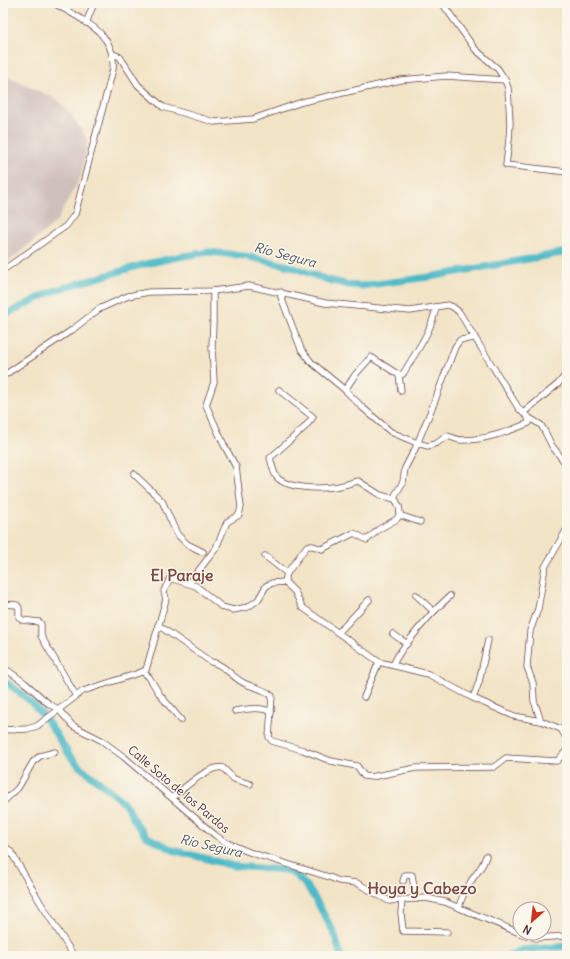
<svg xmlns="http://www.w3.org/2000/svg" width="570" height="959" viewBox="0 0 570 959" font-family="Delius,sans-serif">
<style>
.industrial{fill:#d0c0bc}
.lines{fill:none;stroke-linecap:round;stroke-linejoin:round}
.river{stroke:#4dbac8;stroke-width:7}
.minor-casing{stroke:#633d42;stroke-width:7}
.minor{stroke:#fff;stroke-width:5.5}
.labels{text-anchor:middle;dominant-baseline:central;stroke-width:3;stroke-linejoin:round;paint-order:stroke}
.street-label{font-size:12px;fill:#4a1f2b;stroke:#fbf7ec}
.water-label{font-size:13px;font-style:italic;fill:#4b5562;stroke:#fbf7ec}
.district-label{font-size:16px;font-weight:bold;fill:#7c4a45;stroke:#fbf7ec}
</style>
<rect width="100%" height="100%" fill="#fbf7ec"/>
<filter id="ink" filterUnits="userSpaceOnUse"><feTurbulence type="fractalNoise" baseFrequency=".025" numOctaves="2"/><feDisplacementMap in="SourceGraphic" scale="8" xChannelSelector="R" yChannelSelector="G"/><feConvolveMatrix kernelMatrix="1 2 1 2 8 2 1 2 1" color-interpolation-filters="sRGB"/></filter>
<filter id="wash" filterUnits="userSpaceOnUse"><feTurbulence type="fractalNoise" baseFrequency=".012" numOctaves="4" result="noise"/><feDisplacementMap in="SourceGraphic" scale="16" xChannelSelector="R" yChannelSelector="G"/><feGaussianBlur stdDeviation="0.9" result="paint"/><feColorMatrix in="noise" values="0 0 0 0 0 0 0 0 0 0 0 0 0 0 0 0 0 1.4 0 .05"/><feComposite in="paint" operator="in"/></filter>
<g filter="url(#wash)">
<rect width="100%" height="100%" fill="#f2e4c7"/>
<polygon class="industrial" points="3,76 7,76 58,100 73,117 88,140 81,176 57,221 3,266"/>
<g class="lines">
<g class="river">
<polyline points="3,316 16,309 53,291 145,264 178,257 209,252 245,256 289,266 328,280 349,285 361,286 429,277 567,252"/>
<polyline points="3,680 23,695 36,707 50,725 70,756 79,766 118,797 128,808 135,822 146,836 173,850 211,860 233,866 285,870 293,873 300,879 308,888 317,902 334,933 341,956"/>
<polyline points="506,956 522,950 567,946"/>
</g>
</g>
</g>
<g filter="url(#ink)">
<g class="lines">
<defs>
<g id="minor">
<polyline points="442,3 475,49 498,69 505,80 508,88 510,123 509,140 506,165 567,172"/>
<polyline points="86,23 94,3"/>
<polyline points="113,54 120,57 138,85 163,107 214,122 253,119 302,102 401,80 446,76 505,80"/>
<path d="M 3,270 L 66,226 L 75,214 L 113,69 C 116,31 81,20 54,3"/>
<polyline points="281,292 281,297 301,349 311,362 345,390"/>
<path d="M 436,307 C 432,331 415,353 403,374 L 399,375 L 371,357 L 355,375 L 345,390 L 363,408 L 391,432 L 417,443 L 428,446 L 437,443 L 447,436 C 452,437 457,440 462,440 C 486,440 507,432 529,423 L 528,417"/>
<polyline points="399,375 401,391"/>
<polyline points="3,376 72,330 99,309 128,296 149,292 213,291 249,286 325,303 410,311 448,305 453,307 459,312 519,409 528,417 541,425 545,432 552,446 567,465"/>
<path d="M 279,390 L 313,417 L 305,427 L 270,458 C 272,464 273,471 276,476 C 285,489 320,489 333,487 C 342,486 350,483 358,481 L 380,495 L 395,499"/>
<polyline points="523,413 558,384 567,373"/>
<polyline points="134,474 162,501 177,534 187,544 203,552"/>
<polyline points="399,515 420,522"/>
<polyline points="265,556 287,573"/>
<polyline points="285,582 287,573 307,546 313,546 322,549 354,533 367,540 379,529 397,519 400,513 399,506 394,497 403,482 405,468 415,449 434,403 455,347 460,340 475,338"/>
<polyline points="189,583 216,548 227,522 239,515 241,507 236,467 224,445 206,405 214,382 212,347 213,323 213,291"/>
<polyline points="416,595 433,611"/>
<polyline points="3,604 17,605 19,608 19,617 22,620 39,622 41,624 41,636 76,696"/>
<path d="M 158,625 L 211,662 C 225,664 233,679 246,684 C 255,688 265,689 272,696 L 269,737 L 272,741 L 303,750 L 331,761 L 357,766 L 364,776 L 371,777 L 416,768 L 494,767 L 506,758 L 557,761 L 567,750"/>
<polyline points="338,633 369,600"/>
<polyline points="393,634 407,644"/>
<path d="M 393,665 C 397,656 402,649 408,642 C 421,625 434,610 450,596"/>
<polyline points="3,667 25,683 49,704 58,709 73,726 101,740 124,757 215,835 225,842 249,852 329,877 339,881 357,883 389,901 426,898 445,902 522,934 536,938 567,936"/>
<polyline points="143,672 149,677 160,695 181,720"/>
<polyline points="364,697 379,662"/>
<polyline points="473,698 479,682 488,640"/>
<path d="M 235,711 C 247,709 260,706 271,712"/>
<polyline points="541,721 534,701 533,683 527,667 530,631 538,609 545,567 567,529"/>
<polyline points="3,730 27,729 37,726 83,691 139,673 146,670 166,599 164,591 170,578 196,586 222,607 233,610 248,607 258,600 266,586 272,583 285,582 295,592 302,607 379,662 428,674 473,698 514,716 541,721 561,729 567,739"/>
<path d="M 173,797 C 183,789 210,764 223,768 L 234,779 L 250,784"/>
<polyline points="3,802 18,788 33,762 40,756 55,752"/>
<polyline points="3,844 11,852 40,902 72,953 75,956"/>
<polyline points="403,881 405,875 412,875 416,899"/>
<polyline points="402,900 401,913 403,931 447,932"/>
<path d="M 459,907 C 461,899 465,891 470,883 C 476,872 482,870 486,856"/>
</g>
</defs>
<use href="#minor" class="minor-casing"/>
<use href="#minor" class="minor"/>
</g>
</g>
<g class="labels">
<g class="street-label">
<text transform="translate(179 789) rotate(40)">Calle Soto de los Pardos</text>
</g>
<g class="water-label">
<text transform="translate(285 255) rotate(15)">Río Segura</text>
<text transform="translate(211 846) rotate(13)">Río Segura</text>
</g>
<g class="district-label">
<text x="182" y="575">El Paraje</text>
<text x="422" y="888">Hoya y Cabezo</text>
</g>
</g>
<rect width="570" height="959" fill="none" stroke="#fbf7ec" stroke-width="16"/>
<g transform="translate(532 921) rotate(208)"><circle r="19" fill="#fbf7ec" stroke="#b4a19f"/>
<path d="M0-3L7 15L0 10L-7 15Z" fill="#c8321e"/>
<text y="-6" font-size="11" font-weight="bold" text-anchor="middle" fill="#4a1f2b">N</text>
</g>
</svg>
